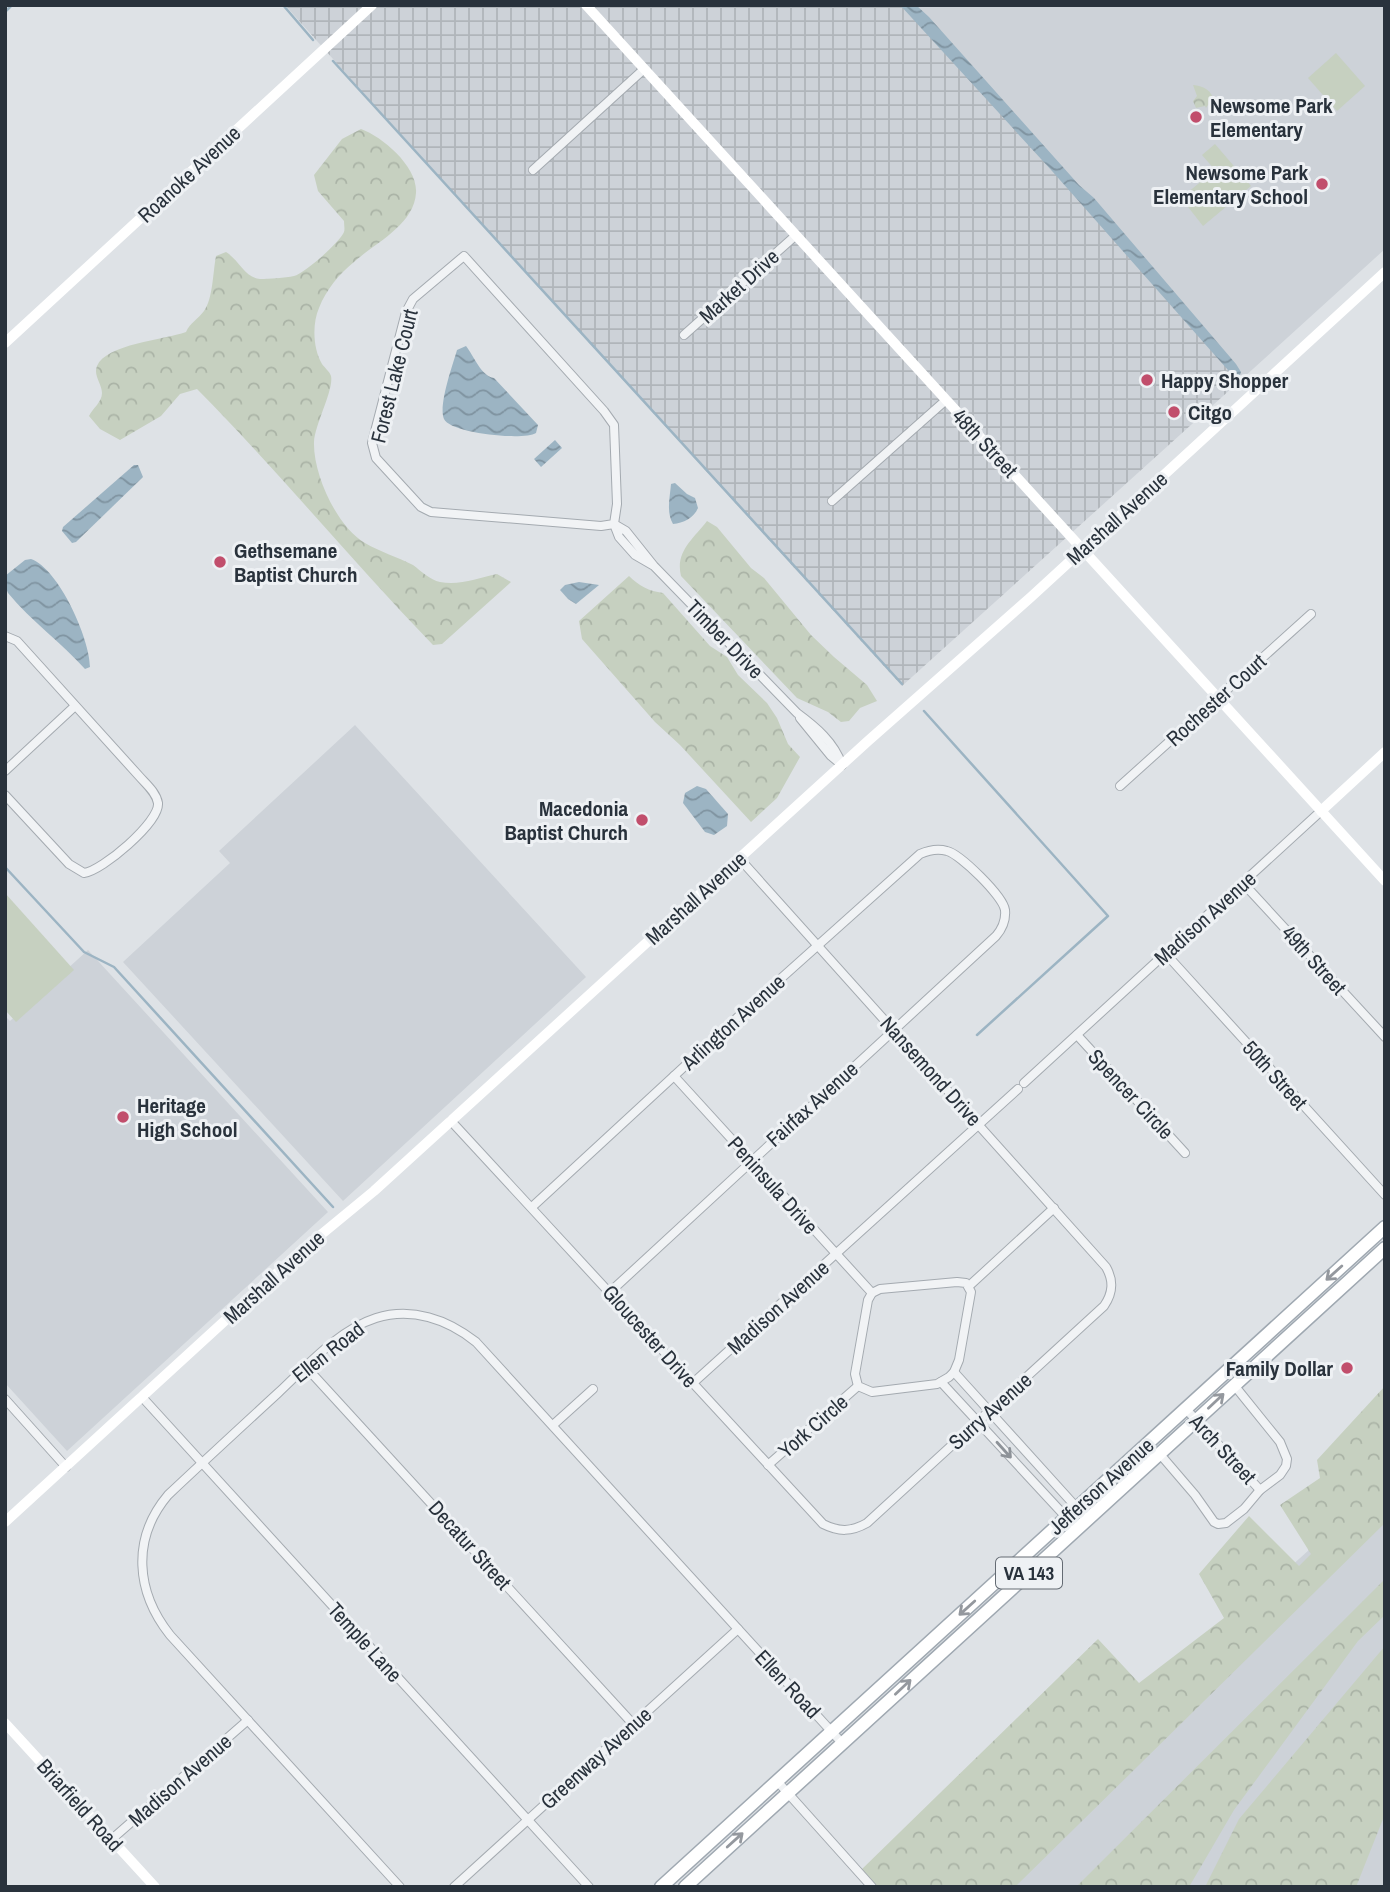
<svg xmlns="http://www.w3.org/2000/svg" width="1390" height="1892" viewBox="0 0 1390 1892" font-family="'Archivo Narrow',sans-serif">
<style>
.built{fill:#cdd2d8}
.industrial{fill:url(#industrial-grid)}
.forest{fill:url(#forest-crowns)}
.pitch{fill:#c6d0c0}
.water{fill:url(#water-waves)}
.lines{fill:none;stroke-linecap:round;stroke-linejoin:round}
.stream{stroke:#9cb4c3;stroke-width:2.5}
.street-casing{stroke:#a4aab0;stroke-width:10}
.primary-casing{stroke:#9fa8b1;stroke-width:15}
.street{stroke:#f1f3f5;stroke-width:8}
.secondary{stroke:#fff;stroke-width:10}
.primary{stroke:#fff;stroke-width:12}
.oneway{stroke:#94989e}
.oneway2{stroke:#8d9298}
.poi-dot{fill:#c14e6c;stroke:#eef1f4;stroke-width:2.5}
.labels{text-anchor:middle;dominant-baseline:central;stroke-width:6;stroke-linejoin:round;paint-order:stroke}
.shield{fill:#eef1f4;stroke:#646b73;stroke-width:2}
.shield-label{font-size:19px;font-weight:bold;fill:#29323c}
.poi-label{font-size:21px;font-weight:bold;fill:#29323c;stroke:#eef1f4;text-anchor:start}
.street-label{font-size:21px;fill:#29323c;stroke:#eef1f4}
</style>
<defs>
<pattern id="industrial-grid" width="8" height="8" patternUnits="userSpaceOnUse" patternTransform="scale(1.75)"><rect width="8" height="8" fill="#cdd2d8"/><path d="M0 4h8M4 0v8" fill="none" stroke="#b0b5ba"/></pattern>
<pattern id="forest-crowns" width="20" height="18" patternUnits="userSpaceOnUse" patternTransform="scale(1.75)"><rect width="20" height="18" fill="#c6d0c0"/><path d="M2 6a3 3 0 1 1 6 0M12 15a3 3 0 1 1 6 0" fill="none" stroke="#aab3a6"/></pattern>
<pattern id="water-waves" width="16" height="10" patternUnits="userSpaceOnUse" patternTransform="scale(1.75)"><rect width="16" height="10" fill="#9cb4c3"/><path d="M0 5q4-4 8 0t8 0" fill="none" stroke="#7f93a0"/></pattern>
</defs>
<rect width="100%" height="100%" fill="#dee2e6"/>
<g class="built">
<polygon points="904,5 1362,5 1385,7 1385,249 1243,378 1109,227"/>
<polygon points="355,725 586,977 343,1201 123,962 230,863 219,851"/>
<polygon points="88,950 328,1212 67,1451 5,1383 5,1016 10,1021"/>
<polygon points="1385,1481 1385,1887 997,1887 1137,1706"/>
</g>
<polygon class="industrial" points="285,5 904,5 1109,227 1243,378 902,686 429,167"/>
<g class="forest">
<path d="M 1193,85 C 1204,86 1212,90 1214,102 L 1208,105 L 1206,108 L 1205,106 L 1196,108 L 1193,101 L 1197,96 Z"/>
<path d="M 361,129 C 383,137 418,167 416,193 C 414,225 375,243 354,262 C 339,274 326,290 319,308 C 312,324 313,349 322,364 C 324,367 330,372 331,376 C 334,390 315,424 314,442 C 313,474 337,527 365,543 C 380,552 398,557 413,565 C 421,571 430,580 440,582 C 459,586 478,578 497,574 L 511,582 L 442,644 L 433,645 C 352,561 279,472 197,389 L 180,394 L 161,416 L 120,440 L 100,429 L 89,416 C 93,408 102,402 102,393 C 102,384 93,375 97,366 C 106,344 164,340 186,332 C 190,323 198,319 204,311 C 213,299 213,271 216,256 L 226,252 C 239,260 245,278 260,279 C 269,279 285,278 294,276 C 304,274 340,242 344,232 C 345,229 344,225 344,221 L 318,191 L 314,175 L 342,139 Z"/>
<path d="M 707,521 L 717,527 L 751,568 L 764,578 L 811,635 L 834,657 L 867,685 L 877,701 L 860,708 L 849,721 L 841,722 L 828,712 L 797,698 L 681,576 C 675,552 693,539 707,521 Z"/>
<path d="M 629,576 C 639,586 649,591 663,593 L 710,646 L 727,657 L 738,675 L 767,703 L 777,718 L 788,744 L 800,757 L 777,798 L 751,822 L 680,745 L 655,722 L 582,639 L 579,621 Z"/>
<polygon points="1385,1386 1385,1523 1015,1887 875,1887 860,1871 1098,1639 1139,1683 1224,1618 1199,1574 1249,1516 1299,1566 1311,1554 1280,1505 1320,1478 1317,1460"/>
<polygon points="1385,1579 1385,1615 1358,1641 1234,1810 1189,1887 1076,1887"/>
<polygon points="1385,1646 1385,1814 1356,1887 1205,1887 1239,1819"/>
</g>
<g class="pitch">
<polygon points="1336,53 1365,86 1337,111 1308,78"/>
<polygon points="1215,144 1251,186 1203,226 1181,198 1215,170 1202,155"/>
<polygon points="5,893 74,970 16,1022 5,1010"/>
</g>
<g class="water">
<polygon points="900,5 916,5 929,17 1079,185 1094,198 1236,364 1241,372 1239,378 1235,378 1052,171"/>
<path d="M 466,346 C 474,356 481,376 494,378 L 538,425 L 536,433 C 523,441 450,433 444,419 C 438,406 453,364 457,350 Z"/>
<polygon points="555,440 562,448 541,467 534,459"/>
<polygon points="134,465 138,465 143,477 76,542 72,543 62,531 63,527"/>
<path d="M 675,483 L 687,494 L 695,498 L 698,508 C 694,518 683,523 673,524 C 666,512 670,497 671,484 Z"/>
<path d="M 31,559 C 59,569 90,639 90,667 L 85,669 C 61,642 31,621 8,593 L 5,586 L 5,576 L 25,560 Z"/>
<polygon points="579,582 599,585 576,604 568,599 560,590 565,585"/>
<polygon points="697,786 706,789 728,814 727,826 714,835 705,832 683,803 685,793"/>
</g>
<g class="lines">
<g class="stream">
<polyline points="283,5 313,40"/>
<polyline points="5,12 12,5"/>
<polyline points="333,61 902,684"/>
<polyline points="924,711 1108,916 977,1035"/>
<polyline points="5,867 84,952 114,967 333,1207"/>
</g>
<defs>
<g id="street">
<polyline points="533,170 643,70"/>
<polyline points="684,335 795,236"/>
<polyline points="832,501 946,400"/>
<path d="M 654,566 L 635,555 L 619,537 L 614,524 L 617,504 L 614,425 L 604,411 L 464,256 L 413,299 L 406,312 L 372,443 L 376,458 L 421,507 L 431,512 L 601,526 L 614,524 L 626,531 L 654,566 L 797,713 C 816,727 834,742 842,765"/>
<path d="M 5,636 L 17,641 L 139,776 C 146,784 156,792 158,803 C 160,822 102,871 84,873 L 69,864 L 5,795"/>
<polyline points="800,718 831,756 842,765"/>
<polyline points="5,771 75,706"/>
<polyline points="1120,786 1311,614"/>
<polyline points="1243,883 1385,1037"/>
<polyline points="1166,954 1385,1195"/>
<polyline points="1077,1035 1185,1153"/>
<polyline points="674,1076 872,1293"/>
<polyline points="1024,1083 1321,811"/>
<path d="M 451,1121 L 823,1524 C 839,1532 851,1532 867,1523 L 1104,1306 C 1113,1293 1114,1281 1106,1267 L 739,858"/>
<path d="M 532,1207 L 739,1016 L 920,854 C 929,850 937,848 947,851 C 960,854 1003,896 1005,910 C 1006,920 1002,929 996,936 L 610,1292"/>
<polygon points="957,1282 966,1283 971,1292 959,1360 954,1372 949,1377 937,1384 872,1392 858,1386 855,1374 868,1300 872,1293 880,1289"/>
<polyline points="969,1286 1054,1208"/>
<polyline points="306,1367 633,1724"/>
<polyline points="954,1372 1087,1519"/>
<polyline points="941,1382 1077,1529"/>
<polyline points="693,1383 1018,1089"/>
<polyline points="142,1397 589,1887"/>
<polyline points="5,1399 66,1467"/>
<polyline points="1186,1409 1260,1490"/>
<polyline points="553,1425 593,1389"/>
<polyline points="1159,1453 1195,1495 1214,1522 1218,1524 1226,1523 1244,1509 1260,1490 1280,1475 1286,1466 1287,1459 1280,1442 1234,1385"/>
<polyline points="768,1465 858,1386"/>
<polyline points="777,1781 872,1887"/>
<polyline points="112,1839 248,1720"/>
<path d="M 400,1887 L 170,1635 C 136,1592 131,1539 168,1495 C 204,1461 241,1427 278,1393 C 306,1367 338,1330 376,1318 C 412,1307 447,1319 476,1342 L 842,1743"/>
<polyline points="454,1887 738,1629"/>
</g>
<g id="primary">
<polyline points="661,1887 1385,1227"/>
<polyline points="685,1887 1385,1248"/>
</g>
</defs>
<use href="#street" class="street-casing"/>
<use href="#primary" class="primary-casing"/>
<use href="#street" class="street"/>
<g class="secondary">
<polyline points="586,5 1385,881"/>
<polyline points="5,343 372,5"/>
<polyline points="1321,811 1385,752"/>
<polyline points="5,1522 300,1252 374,1191 868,741 1031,597 1385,272"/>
<polyline points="5,1723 155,1887"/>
</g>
<use href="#primary" class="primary"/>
</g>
<defs><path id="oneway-shaft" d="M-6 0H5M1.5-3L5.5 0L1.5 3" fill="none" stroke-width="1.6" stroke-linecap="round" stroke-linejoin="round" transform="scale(1.75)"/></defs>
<g class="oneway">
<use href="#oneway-shaft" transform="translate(1334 1273) rotate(138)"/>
<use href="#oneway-shaft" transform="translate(1216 1401) rotate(-43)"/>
<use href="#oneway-shaft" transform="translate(967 1608) rotate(138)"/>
<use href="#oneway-shaft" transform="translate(903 1687) rotate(-43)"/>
<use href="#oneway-shaft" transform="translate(735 1840) rotate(-42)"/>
</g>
<use class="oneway2" href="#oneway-shaft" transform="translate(1004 1450) rotate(48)"/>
<g class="poi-dot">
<circle cx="1196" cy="117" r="7"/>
<circle cx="1322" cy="184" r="7"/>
<circle cx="1147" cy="380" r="7"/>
<circle cx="1174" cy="412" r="7"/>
<circle cx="220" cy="562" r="7"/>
<circle cx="642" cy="820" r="7"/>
<circle cx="123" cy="1117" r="7"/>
<circle cx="1347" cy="1368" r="7"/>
</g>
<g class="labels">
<rect class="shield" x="996" y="1557.5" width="66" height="31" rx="5"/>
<g class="shield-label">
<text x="1029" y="1573">VA 143</text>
</g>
<g class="poi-label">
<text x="1210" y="105">Newsome Park<tspan x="1210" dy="24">Elementary</tspan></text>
<text x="1308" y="172" text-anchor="end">Newsome Park<tspan x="1308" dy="24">Elementary School</tspan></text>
<text x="1161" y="380">Happy Shopper</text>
<text x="1188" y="412">Citgo</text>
<text x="234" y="550">Gethsemane<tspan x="234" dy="24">Baptist Church</tspan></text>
<text x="628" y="808" text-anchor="end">Macedonia<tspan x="628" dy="24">Baptist Church</tspan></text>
<text x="137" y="1105">Heritage<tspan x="137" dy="24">High School</tspan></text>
<text x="1333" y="1368" text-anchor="end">Family Dollar</text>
</g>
<g class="street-label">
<text transform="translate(189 174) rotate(-43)">Roanoke Avenue</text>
<text transform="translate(739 286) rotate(-42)">Market Drive</text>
<text transform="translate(394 376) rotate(-76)">Forest Lake Court</text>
<text transform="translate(985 443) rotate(47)">48th Street</text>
<text transform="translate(1117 518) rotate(-42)">Marshall Avenue</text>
<text transform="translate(725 639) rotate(46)">Timber Drive</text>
<text transform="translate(1216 700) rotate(-42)">Rochester Court</text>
<text transform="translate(696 898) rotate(-42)">Marshall Avenue</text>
<text transform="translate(1205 918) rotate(-42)">Madison Avenue</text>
<text transform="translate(1314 960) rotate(48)">49th Street</text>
<text transform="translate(733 1022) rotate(-42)">Arlington Avenue</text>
<text transform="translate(931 1071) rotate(48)">Nansemond Drive</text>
<text transform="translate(1275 1075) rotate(48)">50th Street</text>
<text transform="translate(1131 1094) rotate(47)">Spencer Circle</text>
<text transform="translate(812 1104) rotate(-42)">Fairfax Avenue</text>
<text transform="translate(773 1185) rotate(48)">Peninsula Drive</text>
<text transform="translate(274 1277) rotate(-42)">Marshall Avenue</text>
<text transform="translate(778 1307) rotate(-42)">Madison Avenue</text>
<text transform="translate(650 1336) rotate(48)">Gloucester Drive</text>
<text transform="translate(328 1352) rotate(-38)">Ellen Road</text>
<text transform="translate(990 1411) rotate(-42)">Surry Avenue</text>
<text transform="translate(813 1426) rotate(-41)">York Circle</text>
<text transform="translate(1223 1449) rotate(47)">Arch Street</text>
<text transform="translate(1101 1486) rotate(-42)">Jefferson Avenue</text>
<text transform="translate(470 1545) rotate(48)">Decatur Street</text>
<text transform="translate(365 1642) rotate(48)">Temple Lane</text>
<text transform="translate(788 1684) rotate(47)">Ellen Road</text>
<text transform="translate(596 1758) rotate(-42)">Greenway Avenue</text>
<text transform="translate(180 1780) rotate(-41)">Madison Avenue</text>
<text transform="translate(80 1805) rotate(48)">Briarfield Road</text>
</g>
</g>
<rect width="1390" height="1892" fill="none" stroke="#29323c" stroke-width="14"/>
</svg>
